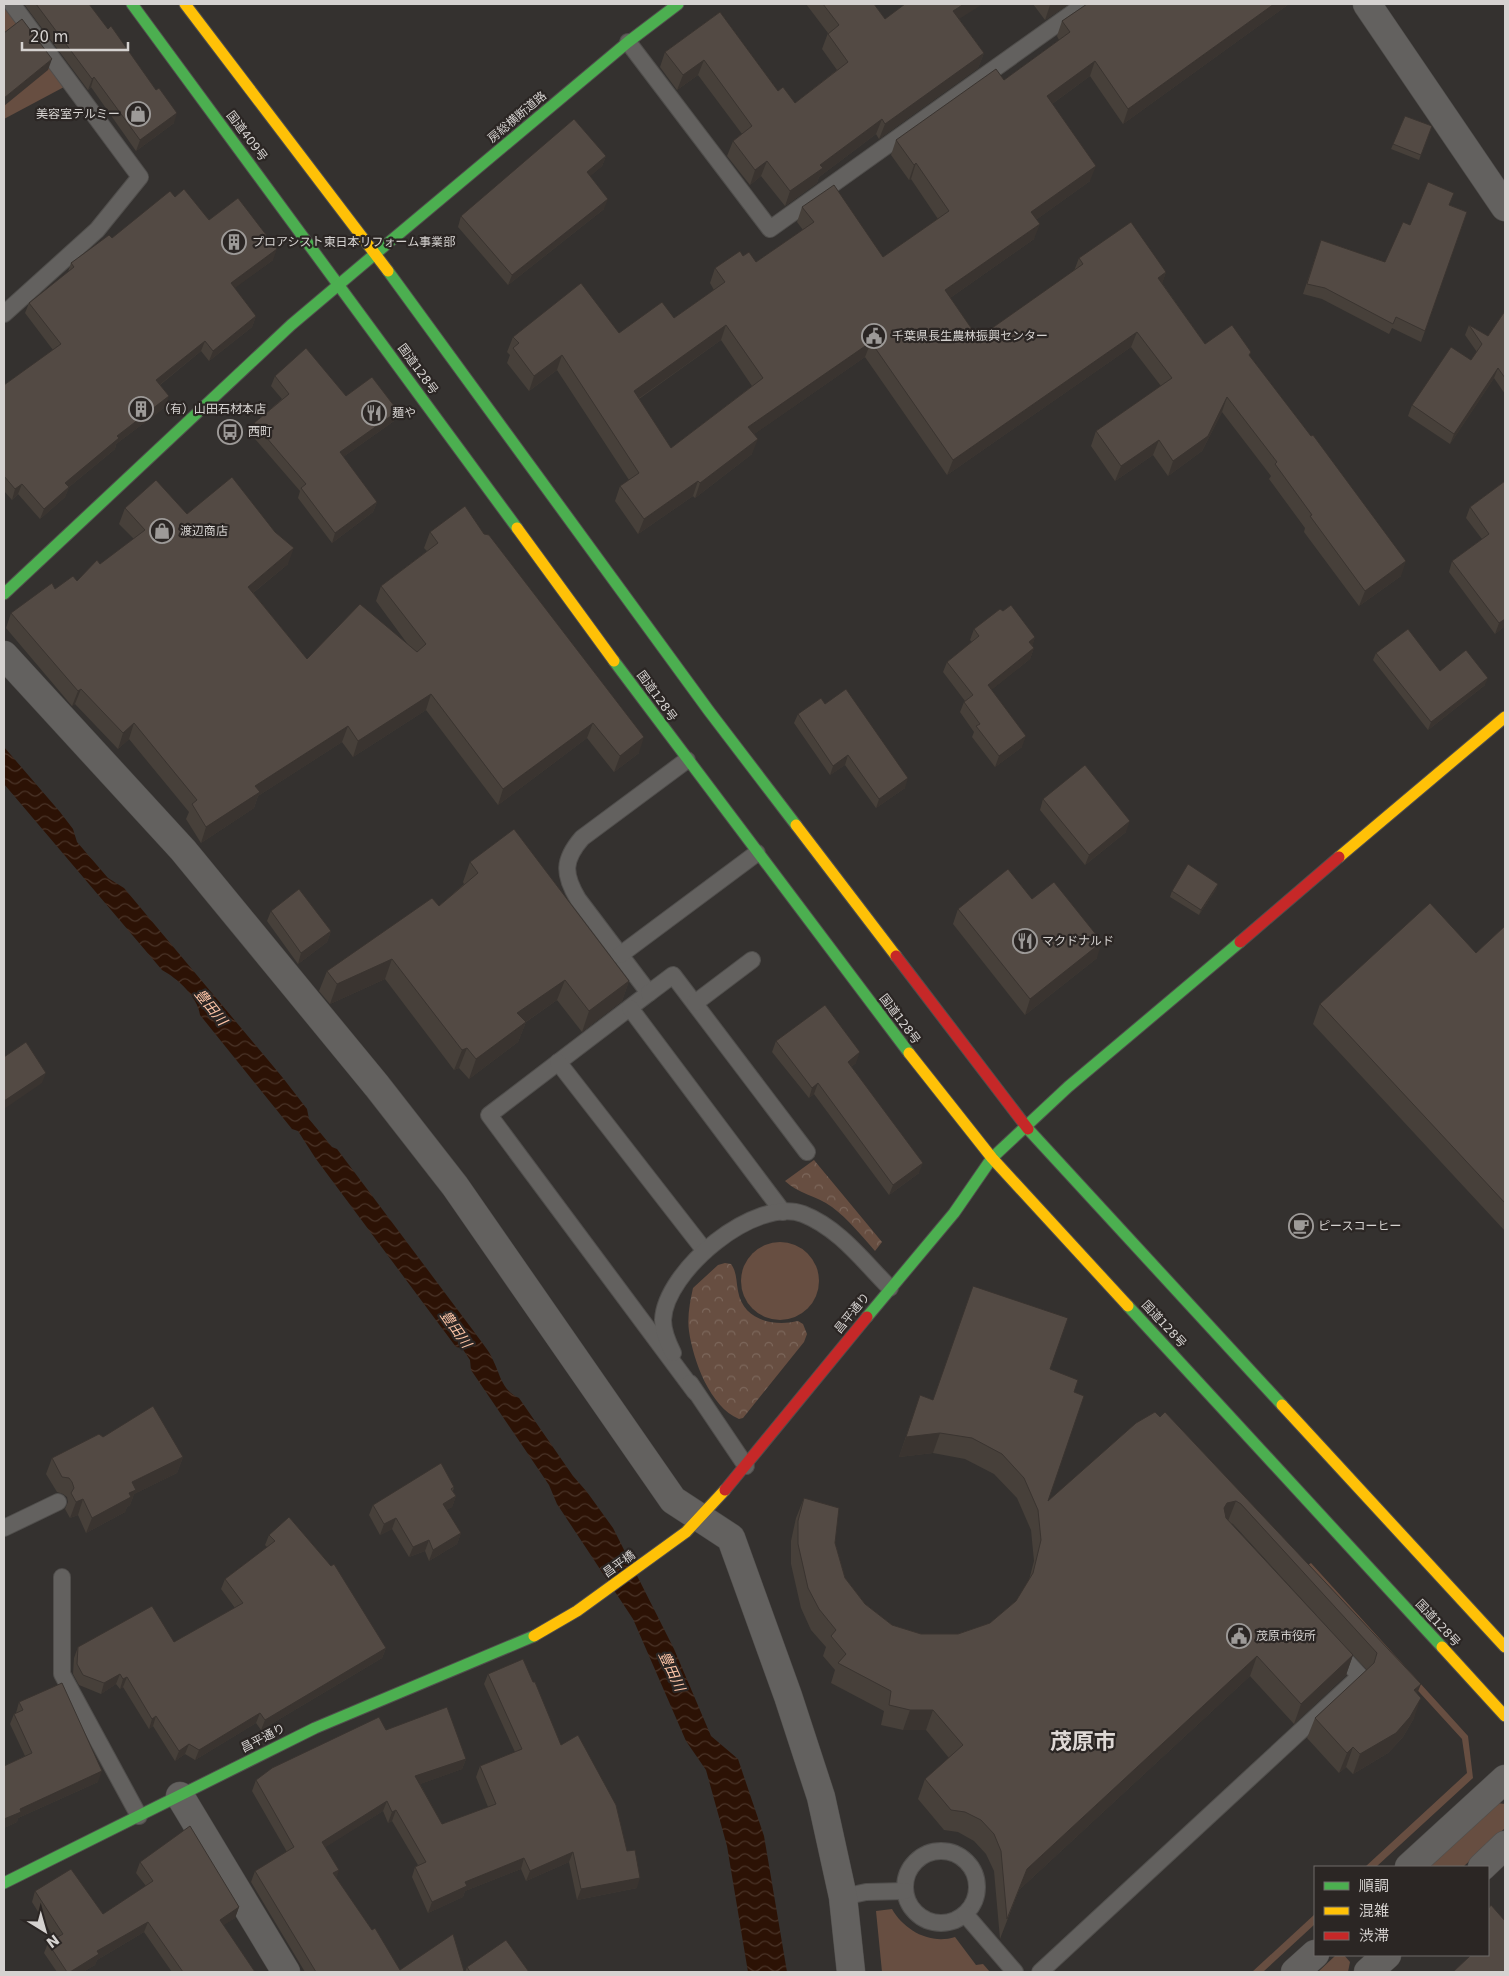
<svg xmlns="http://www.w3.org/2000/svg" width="1509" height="1976" viewBox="0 0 1509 1976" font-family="'DejaVu Sans','Noto Sans JP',sans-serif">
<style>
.green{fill:#674e41}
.forest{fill:url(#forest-crowns)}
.water{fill:url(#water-waves)}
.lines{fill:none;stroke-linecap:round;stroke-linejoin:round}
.lane-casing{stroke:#504e4c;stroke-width:18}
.street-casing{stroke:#504e4c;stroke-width:29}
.fast-casing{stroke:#504e4c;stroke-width:13}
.slow-casing{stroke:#504e4c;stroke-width:13}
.jam-casing{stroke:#504e4c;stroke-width:13}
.lane{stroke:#63615f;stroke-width:16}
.street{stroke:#63615f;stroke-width:28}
.fast{stroke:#4caf50;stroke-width:11}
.slow{stroke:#ffc107;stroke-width:11}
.jam{stroke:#c62828;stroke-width:11}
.wall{fill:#47403a;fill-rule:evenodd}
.shaded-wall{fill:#3a3430}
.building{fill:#534a44;stroke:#3a3430;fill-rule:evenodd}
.labels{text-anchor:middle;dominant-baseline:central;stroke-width:4.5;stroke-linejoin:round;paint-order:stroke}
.poi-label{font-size:12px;fill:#d5d2d0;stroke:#2b2624;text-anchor:start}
.street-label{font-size:12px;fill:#d5d2d0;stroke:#2b2624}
.water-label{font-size:14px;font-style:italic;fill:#fdc4a6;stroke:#2b2624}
.town-label{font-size:22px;font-weight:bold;fill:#ded8d5;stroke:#2b2624}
</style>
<defs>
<pattern id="forest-crowns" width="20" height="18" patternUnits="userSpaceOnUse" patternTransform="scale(1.25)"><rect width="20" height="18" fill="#674e41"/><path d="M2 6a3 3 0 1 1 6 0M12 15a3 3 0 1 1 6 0" fill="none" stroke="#7c675b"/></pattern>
<pattern id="water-waves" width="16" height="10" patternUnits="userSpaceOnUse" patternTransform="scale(1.25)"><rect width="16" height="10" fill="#2c1205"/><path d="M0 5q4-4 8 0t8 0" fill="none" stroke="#4a3428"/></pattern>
</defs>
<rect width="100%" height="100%" fill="#34312f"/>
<g class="green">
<polygon points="4,4 64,87 4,119"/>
<circle cx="780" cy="1281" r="39"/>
<polygon points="1311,1563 1468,1736 1473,1778 1376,1867 1365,1867 1467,1773 1462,1739 1305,1567"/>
<polygon points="1497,1803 1505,1804 1505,1828 1463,1867 1428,1867"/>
<path d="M 892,1909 C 904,1930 930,1945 955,1937 L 976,1965 L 983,1964 L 990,1972 L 882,1972 L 876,1911 Z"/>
<polygon points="1315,1914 1315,1924 1263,1972 1252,1972"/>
<polygon points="1336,1955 1344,1955 1350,1962 1348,1972 1318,1972"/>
</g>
<g class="forest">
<path d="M 814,1160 L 882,1242 L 875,1251 C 862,1236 848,1219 832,1207 C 816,1195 798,1194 785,1181 Z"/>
<path d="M 725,1263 L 731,1264 C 737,1272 736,1281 738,1291 C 743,1320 773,1327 798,1321 L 803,1324 L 807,1334 L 804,1342 L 743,1418 L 739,1419 C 710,1407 693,1360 689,1331 C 687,1317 690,1302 693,1288 L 718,1265 Z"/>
</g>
<path class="water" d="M 4,747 L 60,812 L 73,829 L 77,842 L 108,878 L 124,888 L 283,1078 L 307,1109 L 309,1119 L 332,1147 L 337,1149 L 475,1333 C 481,1342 489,1350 493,1360 C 500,1374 502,1391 519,1398 L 573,1476 L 587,1492 L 613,1528 L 674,1649 L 711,1736 L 738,1759 L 764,1836 L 787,1972 L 748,1972 L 727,1846 L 706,1770 L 686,1741 L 633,1619 L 557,1504 L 549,1485 L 471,1370 L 470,1360 L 462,1348 L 456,1347 L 316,1159 L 298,1131 L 292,1129 L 200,1015 C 198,997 177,978 162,970 L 4,784 Z"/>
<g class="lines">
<defs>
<g id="lane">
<polyline points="628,42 770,229 1085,4"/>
<polyline points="4,314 97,230 140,177 12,4"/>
<path d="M 687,760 L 582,838 C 563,860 563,874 578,899 L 649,993 L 489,1115 L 695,1392"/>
<polyline points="620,955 757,853"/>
<polyline points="649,993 673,975 807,1152"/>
<polyline points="695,1003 752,960"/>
<polyline points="630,1008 783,1212"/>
<polyline points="558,1062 705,1251"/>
<path d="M 673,1353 C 668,1343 663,1331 663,1320 C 665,1271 755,1196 803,1214 C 839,1228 864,1262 890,1288"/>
<polyline points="690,1383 746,1466"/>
<polyline points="4,1528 58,1502"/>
<polyline points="62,1577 62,1674 139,1816"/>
<circle cx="941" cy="1887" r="36"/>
<polyline points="843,1897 866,1892 905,1891"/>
<polyline points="965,1914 1015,1972"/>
<polyline points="1040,1972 1360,1676 1335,1649"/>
</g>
<g id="street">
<polyline points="1367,4 1505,207"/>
<polyline points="4,655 183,850 377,1086 455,1186 673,1500 731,1538 788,1696 821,1797 843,1897 851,1972"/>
<polyline points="180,1796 286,1972"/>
<polyline points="1409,1867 1505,1779"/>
<polyline points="1482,1867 1505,1845"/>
<polyline points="1295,1972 1315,1954"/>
<polyline points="1368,1972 1387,1955"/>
</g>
<g id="fast">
<polyline points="132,4 517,528"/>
<polyline points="375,254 628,42 678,4"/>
<polyline points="388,271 709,711 796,825"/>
<polyline points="4,594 291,325 375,254"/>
<polyline points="614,661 909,1053"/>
<polyline points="1028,1129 1282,1405"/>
<polyline points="1128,1306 1442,1647"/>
<polyline points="867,1317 954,1213 992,1158 1068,1087 1240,942"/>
<polyline points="4,1883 315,1728 534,1636"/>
</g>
<g id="slow">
<polyline points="185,4 388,271"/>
<polyline points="517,528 614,661"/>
<polyline points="796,825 896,956"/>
<polyline points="1339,857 1505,717"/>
<polyline points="909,1053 992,1158 1128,1306"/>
<polyline points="1282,1405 1505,1647"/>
<polyline points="534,1636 577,1611 686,1532 725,1490"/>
<polyline points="1442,1647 1505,1716"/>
</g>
<g id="jam">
<polyline points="1240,942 1339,857"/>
<polyline points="896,956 1028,1129"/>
<polyline points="725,1490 867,1317"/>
</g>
</defs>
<use href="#lane" class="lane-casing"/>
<use href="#street" class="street-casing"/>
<use href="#fast" class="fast-casing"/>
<use href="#slow" class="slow-casing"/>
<use href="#jam" class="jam-casing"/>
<use href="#lane" class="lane"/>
<use href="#street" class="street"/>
<use href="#fast" class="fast"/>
<use href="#slow" class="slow"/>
<use href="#jam" class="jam"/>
</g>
<g class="wall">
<polygon points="24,4 89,4 174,123 136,151 91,87 88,90"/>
<polygon points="806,4 874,4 885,19 959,19 984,53 978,68 879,139 876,134 819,177 817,183 785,206 761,176 750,185 727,156 733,141 742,134 698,75 677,90 660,67 665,52 720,12 778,91 795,103 837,70 822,49 828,33"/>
<polygon points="1033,4 1069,4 1045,20"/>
<path d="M 1087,4 L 1289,4 L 1123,124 L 1090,76 L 1052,104 L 1090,181 L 1037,219 L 1034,239 L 950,298 L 978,338 L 1074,271 L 1079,258 L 1166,272 L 1162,283 L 1205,344 L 1251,352 L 1249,356 L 1401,576 L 1359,606 L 1304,532 L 1305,528 L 1269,479 L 1271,476 L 1222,412 L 1202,451 L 1168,476 L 1153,455 L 1115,481 L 1091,446 L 1096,431 L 1161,386 L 1131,347 L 947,475 L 865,357 L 754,434 L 752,454 L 695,498 L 693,496 L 638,534 L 615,501 L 620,486 L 629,480 L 557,370 L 529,391 L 507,363 L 510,355 L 507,352 L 513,337 L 619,333 L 674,318 L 714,290 L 710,283 L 715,268 L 743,256 L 756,262 L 803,230 L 797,222 L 802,207 L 883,257 L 938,219 L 911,179 L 909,180 L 891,155 L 896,140 L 1004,80 L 1059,40 L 1057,36 L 1062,21 ZM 721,340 L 752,386 L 671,448 L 639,399 Z"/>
<polygon points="1405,116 1432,126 1419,160 1391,149"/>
<polygon points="606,156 602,166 590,176 604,209 508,285 458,227 461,216"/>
<polygon points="175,197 273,260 234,288 256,316 252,327 209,361 201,351 160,385 165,407 116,444 115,449 69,487 65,497 40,519 18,494 12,500 4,491 4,385 53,350 25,313 29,303 68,272 71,263 112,238"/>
<polygon points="1450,205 1467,212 1421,342 1392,328 1389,334 1322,299 1303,294 1321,240 1385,262 1410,225"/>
<polygon points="1505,311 1505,394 1494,378 1450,444 1408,416 1412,405 1471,360 1477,352 1465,335 1469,325 1488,336"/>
<polygon points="275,376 346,396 394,421 343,457 377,502 373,512 332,543 298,498 300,491 250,433 254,423 282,399 271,386"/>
<polygon points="1505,481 1505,626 1495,634 1449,572 1452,561 1482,539 1466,518 1470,507"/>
<polygon points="125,508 187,514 288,564 253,593 307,659 409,646 376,601 381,586 427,551 424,548 430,532 484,534 639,753 614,772 587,738 498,805 426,710 353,757 342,742 258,796 254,808 201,843 186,819 189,812 129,739 118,749 75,704 72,706 6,628 11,613 55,589 77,581 134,539 119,524"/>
<polygon points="1003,611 1035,637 1032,646 1034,648 1030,659 991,690 1022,747 995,767 972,737 974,732 960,712 964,702 965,701 943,672 947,662 972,642 970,640 974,629"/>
<polygon points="1376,653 1440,671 1485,685 1428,730 1373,660"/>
<polygon points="825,704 905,788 876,808 845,765 830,775 794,723 798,714"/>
<polygon points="1043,799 1126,832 1085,865 1040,810"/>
<polygon points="470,862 629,981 622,1001 582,1032 557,1000 526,1022 518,1042 469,1079 459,1068 454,1070 385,979 330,1004 319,991 327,971 439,906 464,884 463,882"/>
<polygon points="1218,884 1216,889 1199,915 1170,897 1172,891"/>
<polygon points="958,909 1097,958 1025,1015 953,924"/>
<polygon points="271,911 331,931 327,942 298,964 267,921"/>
<polygon points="1505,926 1505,1231 1313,1024 1320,1004 1476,953"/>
<polygon points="776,1041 856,1063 851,1067 919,1173 889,1195 814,1094 809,1098 772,1052"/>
<path d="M 1050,1369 L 1074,1392 L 1048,1501 L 1155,1412 L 1417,1693 L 1414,1718 L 1403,1737 L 1388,1753 L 1353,1774 L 1346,1767 L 1339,1773 L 1307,1738 L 1315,1718 L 1367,1670 L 1353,1655 L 1346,1675 L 1294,1724 L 1250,1676 L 1019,1890 L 1000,1939 L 994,1871 L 986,1854 L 974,1841 L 958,1832 L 944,1830 L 918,1799 L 925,1779 L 949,1758 L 926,1730 L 903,1730 L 881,1725 L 884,1711 L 831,1683 L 835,1670 L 823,1656 L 826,1647 L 811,1630 L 801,1608 L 791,1564 L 791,1541 L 796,1518 L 804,1498 L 835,1543 L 845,1578 L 865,1604 L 892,1625 L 921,1634 L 958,1634 L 990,1623 L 1016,1601 L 1029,1580 L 1034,1561 L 1031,1530 L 1017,1498 L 994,1474 L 965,1459 L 933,1453 L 899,1457 L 920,1395 L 933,1400 ZM 1231,1523 L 1233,1524 L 1342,1643 Z"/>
<polygon points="103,1437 183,1457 177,1473 134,1494 130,1505 127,1507 125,1512 86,1533 78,1515 70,1518 65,1509 68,1502 67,1497 63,1494 57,1492 46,1474 52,1458"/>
<polygon points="454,1487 453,1491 456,1496 452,1507 446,1510 461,1533 457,1544 429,1561 425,1551 409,1557 392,1529 380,1535 369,1515 373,1505"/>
<polygon points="269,1535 386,1648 382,1658 261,1730 256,1723 195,1760 185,1754 175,1761 153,1726 149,1729 123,1687 120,1689 116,1684 101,1694 79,1685 73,1674 74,1658 78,1647 174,1642 235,1608 221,1589 225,1579 267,1547 265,1545"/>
<polygon points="488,1674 561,1745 637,1888 577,1900 569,1862 526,1881 521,1869 465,1891 463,1897 428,1913 412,1877 415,1867 418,1865 392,1821 388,1823 383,1811 325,1847 336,1878 372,1930 400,1970 464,1971 463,1972 305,1972 251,1882 255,1871 287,1852 252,1791 256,1780 386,1730 466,1759 462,1769 420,1784 442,1824 488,1807 476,1777 480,1766 515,1752 484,1684"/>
<polygon points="19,1702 98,1782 18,1818 17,1822 4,1828 4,1766 25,1756 10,1724 14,1714 16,1713"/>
<polygon points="140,1862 239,1907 235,1918 223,1925 255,1972 172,1972 144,1932 97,1960 95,1965 83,1972 57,1972 44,1953 48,1943 55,1939 32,1902 35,1891 103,1914 146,1886 136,1873"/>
<polygon points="467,1967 529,1972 465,1972"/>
</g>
<g class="shaded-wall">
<polygon points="964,4 983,4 948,26 953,11"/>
<polygon points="1053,4 1069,4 1045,20 1050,5"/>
<polygon points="1274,4 1289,4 1123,124 1128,109"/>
<polygon points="984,53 978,68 879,139 885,124"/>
<polygon points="52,59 48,70 4,106 4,98"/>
<polygon points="704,60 698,75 677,90 683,75"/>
<polygon points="1095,61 1090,76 1041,112 1047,96"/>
<polygon points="94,77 91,87 88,90 92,79"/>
<polygon points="177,113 174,123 136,151 140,140"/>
<polygon points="882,119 876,134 819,177 817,183 785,206 790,191 820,165"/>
<polygon points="606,156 602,166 584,182 587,172"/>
<polygon points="767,161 761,176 750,185 755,170"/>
<polygon points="916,163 911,179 909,180 914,165"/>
<polygon points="1096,166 1090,181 1026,227 1031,212"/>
<polygon points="608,199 604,209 508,285 512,275"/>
<polygon points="1040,224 1034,239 940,305 945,290"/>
<polygon points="277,249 273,260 227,294 231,283"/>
<polygon points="1166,272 1161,287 1158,278"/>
<polygon points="256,316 252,327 209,361 213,351"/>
<polygon points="726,325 721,340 628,406 634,391"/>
<polygon points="1137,332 1131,347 947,475 953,460"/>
<polygon points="205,341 201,351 152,391 156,380"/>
<polygon points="871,342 865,357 743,442 748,427"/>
<polygon points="562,355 557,370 529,391 534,376"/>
<polygon points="1498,368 1494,378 1450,444 1454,434"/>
<polygon points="169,396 165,407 116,444 115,449 69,487 65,497 40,519 44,509 65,483 117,436"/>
<polygon points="1227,397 1222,412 1202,451 1168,476 1173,461"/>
<polygon points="398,411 394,421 336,462 340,452"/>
<polygon points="758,439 752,454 695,498 700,483"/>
<polygon points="1159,440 1153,455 1115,481 1121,466"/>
<polygon points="698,481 693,496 638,534 644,519"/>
<polygon points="22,484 18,494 12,500 15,489"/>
<polygon points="377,502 373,512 332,543 335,533"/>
<polygon points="294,548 288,564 242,602 248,587"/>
<polygon points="1406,561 1401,576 1359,606 1365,591"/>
<polygon points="1505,619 1505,626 1495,634 1499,623"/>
<polygon points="1035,637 1032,647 1029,642"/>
<polygon points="1034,648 1030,659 984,696 988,685"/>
<polygon points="1488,678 1485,685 1428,730 1431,722"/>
<polygon points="81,689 75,704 72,706 78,691"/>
<polygon points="431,694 426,710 353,757 358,741"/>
<polygon points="134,723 129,739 118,749 123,733"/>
<polygon points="593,723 587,738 498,805 503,789"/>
<polygon points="348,726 342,742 258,796 254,808 201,843 206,827 255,786"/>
<polygon points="1026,736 1022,747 995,767 999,756"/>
<polygon points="644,737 639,753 614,772 620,756"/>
<polygon points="848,755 845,765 830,775 833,766"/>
<polygon points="908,778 905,788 876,808 879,799"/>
<polygon points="1130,821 1126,832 1085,865 1089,855"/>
<polygon points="1218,884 1216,889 1199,915 1201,910"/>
<polygon points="331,931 327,942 298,964 301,953"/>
<polygon points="1102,942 1097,958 1025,1015 1030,999"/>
<polygon points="392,959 385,979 330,1004 337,984"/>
<polygon points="565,980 557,1000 510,1033 517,1013"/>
<polygon points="629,981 622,1001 582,1032 589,1011"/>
<polygon points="526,1022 518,1042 469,1079 476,1059"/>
<polygon points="467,1048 459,1068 454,1070 462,1050"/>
<polygon points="860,1052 856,1063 844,1072 848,1062"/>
<polygon points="46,1073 42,1083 4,1109 4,1101"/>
<polygon points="818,1083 814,1094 809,1098 812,1088"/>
<polygon points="923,1163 919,1173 889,1195 893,1185"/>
<polygon points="940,1433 933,1453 899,1457 906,1437"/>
<polygon points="183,1457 177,1473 134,1494 130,1505 127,1507 125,1512 86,1533 92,1518 132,1482"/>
<polygon points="456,1496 452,1507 439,1514 443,1504"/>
<polygon points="83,1499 78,1515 70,1518 76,1502"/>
<polygon points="1236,1501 1228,1521 1220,1523 1224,1508 1227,1503"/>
<polygon points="396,1518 392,1529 380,1535 384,1524"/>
<polygon points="461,1533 457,1544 429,1561 433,1550"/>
<polygon points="429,1540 425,1551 409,1557 413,1547"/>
<polygon points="386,1648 382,1658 261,1730 265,1720"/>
<polygon points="1353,1655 1346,1675 1294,1724 1301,1704"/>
<polygon points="1257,1656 1250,1676 1019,1890 1000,1939 1027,1869"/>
<polygon points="120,1674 116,1684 101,1694 104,1683"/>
<polygon points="127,1677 123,1687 120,1689 123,1679"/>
<polygon points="1421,1684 1413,1704 1414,1690"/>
<polygon points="1421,1698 1414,1718 1403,1737 1388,1753 1353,1774 1360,1754"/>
<polygon points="910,1710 933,1710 926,1730 903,1730"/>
<polygon points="260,1713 256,1723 195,1760 199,1750"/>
<polygon points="156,1716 153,1726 149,1729 152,1719"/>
<polygon points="189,1744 185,1754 175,1761 179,1751"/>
<polygon points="1353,1747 1346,1767 1339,1773 1347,1753"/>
<polygon points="466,1759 462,1769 412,1787 415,1776"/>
<polygon points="102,1771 98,1782 18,1818 17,1822 4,1828 4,1819 20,1809"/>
<polygon points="387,1801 383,1811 318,1852 322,1842"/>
<polygon points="396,1810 392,1821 388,1823 392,1812"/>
<polygon points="573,1852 569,1862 526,1881 530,1871"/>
<polygon points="524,1858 521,1869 465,1891 463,1897 428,1913 432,1902 465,1882"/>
<polygon points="339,1870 336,1880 333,1873"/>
<polygon points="640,1878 637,1888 577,1900 581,1889"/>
<polygon points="239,1907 235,1918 216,1930 220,1920"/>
<polygon points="148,1922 144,1932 97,1960 95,1965 83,1972 70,1972 97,1951"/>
</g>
<g class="building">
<polygon points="36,4 89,4 108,29 111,26 156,90 159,88 177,113 140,140 94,77 92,79"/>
<polygon points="823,4 874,4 885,19 905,4 964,4 953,11 984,53 885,124 882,119 820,165 823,168 790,191 767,161 755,170 733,141 752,126 704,60 683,75 665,52 720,12 778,91 783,87 795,103 848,62 828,34 839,25"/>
<path d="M 1087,4 L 1274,4 L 1128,109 L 1095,61 L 1047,96 L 1096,166 L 1031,212 L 1040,224 L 945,290 L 978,338 L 1083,264 L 1079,258 L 1131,222 L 1166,272 L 1158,278 L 1205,344 L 1232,325 L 1251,352 L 1249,355 L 1311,436 L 1313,435 L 1406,561 L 1365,591 L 1310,516 L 1312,515 L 1275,464 L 1277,462 L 1227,397 L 1208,436 L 1173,461 L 1159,440 L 1121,466 L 1096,431 L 1172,378 L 1137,332 L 953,460 L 871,342 L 748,427 L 758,439 L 700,483 L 698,481 L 644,519 L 620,486 L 639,473 L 562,355 L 534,376 L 513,348 L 519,343 L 513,337 L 581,283 L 619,333 L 662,302 L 674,318 L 725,282 L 715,268 L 740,251 L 743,256 L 749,252 L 756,262 L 814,222 L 802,207 L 834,185 L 883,257 L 949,211 L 916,163 L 914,165 L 896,140 L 996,69 L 1004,80 L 1070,32 L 1062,21 ZM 726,325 L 763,378 L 671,448 L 634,391 Z"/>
<polygon points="22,19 52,59 4,98 4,33"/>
<polygon points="1405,116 1432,126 1421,155 1393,144"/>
<polygon points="574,119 606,156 587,172 608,199 512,275 461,216"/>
<polygon points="1428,182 1454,193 1449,205 1467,212 1425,331 1396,317 1393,324 1325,288 1307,284 1321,240 1385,262 1403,222 1410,225"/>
<polygon points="184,189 209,220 238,198 277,249 231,283 256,316 213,351 205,341 156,380 169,396 117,436 119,438 65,483 69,487 44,509 22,484 15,489 4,476 4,385 61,344 29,303 74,267 71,263 109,235 112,238 170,191 175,197"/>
<polygon points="1505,311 1505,378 1498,368 1454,434 1412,405 1451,347 1471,360 1482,344 1469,325 1488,336"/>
<polygon points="306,348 346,396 372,377 398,411 340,452 377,502 335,533 301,488 306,484 254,423 289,394 275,376"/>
<polygon points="232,477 275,532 294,548 248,587 307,659 360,604 417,652 426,644 381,586 438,543 430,532 465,506 484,534 489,535 644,737 620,756 593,723 503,789 431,694 358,741 348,726 255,786 260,792 206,827 192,804 197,800 134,723 123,733 81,689 78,691 11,613 52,583 55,589 73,576 77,581 97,560 100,564 145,530 125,508 156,480 187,514"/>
<polygon points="1505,481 1505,619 1499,623 1452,561 1489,534 1470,507"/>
<polygon points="1011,605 1035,637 1029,642 1034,648 988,685 1026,736 999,756 976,726 980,724 964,702 973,695 947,662 979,636 974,629 1000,609 1003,611"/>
<polygon points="1408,629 1440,671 1466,650 1488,678 1431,722 1376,653"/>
<polygon points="846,689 908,778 879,799 848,755 833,766 798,714 821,698 825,704"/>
<polygon points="1085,765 1130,821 1089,855 1043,799"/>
<polygon points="514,829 629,981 589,1011 565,980 517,1013 526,1022 476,1059 467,1048 462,1050 392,959 337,984 327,971 432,898 439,906 478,873 470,862"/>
<polygon points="1188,864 1218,884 1201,910 1172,891"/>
<polygon points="1008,869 1032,899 1054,882 1102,942 1030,999 958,909"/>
<polygon points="299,889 331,931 301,953 271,911"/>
<polygon points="1430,903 1476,953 1505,926 1505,1203 1320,1004"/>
<polygon points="825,1005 860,1052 848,1062 923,1163 893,1185 818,1083 812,1088 776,1041"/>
<polygon points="26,1042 46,1073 4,1101 4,1057"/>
<polygon points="973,1286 1068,1318 1050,1369 1078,1380 1074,1392 1084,1396 1048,1501 1136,1423 1155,1412 1160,1417 1165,1412 1421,1684 1414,1690 1421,1698 1410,1717 1396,1733 1360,1754 1353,1747 1347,1753 1315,1718 1374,1663 1377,1653 1241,1504 1236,1501 1227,1503 1224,1508 1226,1518 1353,1655 1301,1704 1257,1656 1027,1869 1007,1919 1001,1851 994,1834 981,1820 965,1812 951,1810 925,1779 963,1745 933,1710 910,1710 889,1705 891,1691 838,1663 846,1654 831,1636 836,1630 819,1609 808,1588 798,1544 798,1521 804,1498 839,1508 835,1543 845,1578 865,1604 892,1625 921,1634 958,1634 990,1623 1016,1601 1033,1573 1041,1540 1038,1510 1024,1478 1002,1454 972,1438 940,1433 906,1437 920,1395 933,1400"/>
<polygon points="153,1406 183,1457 132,1482 136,1490 129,1493 131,1497 92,1518 83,1499 76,1502 71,1493 74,1488 72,1482 69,1478 62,1477 52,1458 99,1434 103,1437"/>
<polygon points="441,1463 454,1487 451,1489 456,1496 443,1504 461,1533 433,1550 429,1540 413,1547 396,1518 384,1524 373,1505"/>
<polygon points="289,1517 331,1566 334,1564 386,1648 265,1720 260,1713 199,1750 189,1744 179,1751 156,1716 152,1719 127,1677 123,1679 120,1674 104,1683 83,1675 77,1664 78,1647 152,1606 174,1642 243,1603 225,1579 275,1541 269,1535"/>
<polygon points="523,1659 533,1682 535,1682 561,1745 578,1735 616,1805 627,1851 635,1850 640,1878 581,1889 573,1852 530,1871 524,1858 465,1882 467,1886 432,1902 415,1867 426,1862 396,1810 392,1812 387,1801 322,1842 339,1870 333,1873 372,1930 375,1928 400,1970 453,1934 464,1971 461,1972 316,1972 255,1871 294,1847 256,1780 272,1768 379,1717 386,1730 447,1707 466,1759 415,1776 442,1824 496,1804 480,1766 522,1749 488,1674"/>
<polygon points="62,1683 102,1771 20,1809 21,1812 4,1819 4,1766 32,1753 14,1714 23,1710 19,1702"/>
<polygon points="190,1826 239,1907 220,1920 255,1972 183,1972 148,1922 97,1951 99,1954 70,1972 67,1972 48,1943 63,1934 35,1891 71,1869 103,1914 153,1881 140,1862"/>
<polygon points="1491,1905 1505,1921 1505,1972 1453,1972 1471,1955 1488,1955 1488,1909"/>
<polygon points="506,1940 529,1972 470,1972 467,1967"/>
</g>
<defs>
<symbol id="shop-ring" viewBox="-11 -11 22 22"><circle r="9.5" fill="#2b2624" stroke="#9d9a98" stroke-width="1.5"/><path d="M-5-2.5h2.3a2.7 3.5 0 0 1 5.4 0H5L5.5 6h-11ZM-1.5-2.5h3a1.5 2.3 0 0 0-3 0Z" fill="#9d9a98"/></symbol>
<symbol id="building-ring" viewBox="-11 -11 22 22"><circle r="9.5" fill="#2b2624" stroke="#9d9a98" stroke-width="1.5"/><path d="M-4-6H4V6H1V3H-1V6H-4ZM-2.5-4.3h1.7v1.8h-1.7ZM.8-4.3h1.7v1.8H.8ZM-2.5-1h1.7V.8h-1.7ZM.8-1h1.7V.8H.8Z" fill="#9d9a98"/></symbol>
<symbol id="civic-ring" viewBox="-11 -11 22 22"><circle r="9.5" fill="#2b2624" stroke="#9d9a98" stroke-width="1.5"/><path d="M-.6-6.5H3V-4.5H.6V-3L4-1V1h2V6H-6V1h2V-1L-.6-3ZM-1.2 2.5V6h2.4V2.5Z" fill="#9d9a98"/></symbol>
<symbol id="restaurant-ring" viewBox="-11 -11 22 22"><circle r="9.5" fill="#2b2624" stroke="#9d9a98" stroke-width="1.5"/><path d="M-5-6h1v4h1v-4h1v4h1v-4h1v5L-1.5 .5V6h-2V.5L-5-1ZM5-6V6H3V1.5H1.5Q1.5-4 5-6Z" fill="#9d9a98"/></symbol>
<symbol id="bus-ring" viewBox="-11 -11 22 22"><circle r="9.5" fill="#2b2624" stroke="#9d9a98" stroke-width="1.5"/><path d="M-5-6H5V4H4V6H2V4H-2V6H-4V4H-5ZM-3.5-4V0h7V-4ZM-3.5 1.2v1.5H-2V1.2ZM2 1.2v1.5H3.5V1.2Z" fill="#9d9a98"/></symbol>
<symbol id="cafe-ring" viewBox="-11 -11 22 22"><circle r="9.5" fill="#2b2624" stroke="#9d9a98" stroke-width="1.5"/><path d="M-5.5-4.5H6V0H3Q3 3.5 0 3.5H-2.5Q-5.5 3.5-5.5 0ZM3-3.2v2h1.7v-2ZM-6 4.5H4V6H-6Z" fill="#9d9a98"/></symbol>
</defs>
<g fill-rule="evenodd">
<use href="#shop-ring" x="124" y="100" width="28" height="28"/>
<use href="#building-ring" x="220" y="228" width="28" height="28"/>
<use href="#civic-ring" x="860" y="322" width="28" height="28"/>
<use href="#building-ring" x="127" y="395" width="28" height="28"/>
<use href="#restaurant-ring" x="360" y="399" width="28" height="28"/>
<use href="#bus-ring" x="216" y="418" width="28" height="28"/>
<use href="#shop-ring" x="148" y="517" width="28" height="28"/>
<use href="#restaurant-ring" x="1011" y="927" width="28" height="28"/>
<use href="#cafe-ring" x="1287" y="1212" width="28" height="28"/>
<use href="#civic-ring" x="1225" y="1622" width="28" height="28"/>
</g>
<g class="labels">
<g class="poi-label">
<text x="120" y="114" text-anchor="end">美容室テルミー</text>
<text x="252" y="242">プロアシスト東日本リフォーム事業部</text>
<text x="892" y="336">千葉県長生農林振興センター</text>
<text x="158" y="409">（有）山田石材本店</text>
<text x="392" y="413">麺や</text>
<text x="248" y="432">西町</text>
<text x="180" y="531">渡辺商店</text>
<text x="1042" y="941">マクドナルド</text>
<text x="1318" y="1226">ピースコーヒー</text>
<text x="1256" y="1636">茂原市役所</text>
</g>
<g class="street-label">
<text transform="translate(517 117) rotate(-40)">房総横断道路</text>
<text transform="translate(247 136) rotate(53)">国道409号</text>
<text transform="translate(418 369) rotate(54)">国道128号</text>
<text transform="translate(657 696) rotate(54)">国道128号</text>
<text transform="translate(900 1019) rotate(53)">国道128号</text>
<text transform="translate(852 1313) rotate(-51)">昌平通り</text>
<text transform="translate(1164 1324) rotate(47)">国道128号</text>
<text transform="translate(619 1564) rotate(-36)">昌平橋</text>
<text transform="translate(1438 1623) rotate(47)">国道128号</text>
<text transform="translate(263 1738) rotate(-27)">昌平通り</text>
</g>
<g class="water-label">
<text transform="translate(211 1007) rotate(51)">豊田川</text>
<text transform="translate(456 1329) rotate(55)">豊田川</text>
<text transform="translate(672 1671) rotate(65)">豊田川</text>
</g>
<g class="town-label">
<text x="1083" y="1741">茂原市</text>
</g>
</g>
<rect width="1509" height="1976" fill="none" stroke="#d5d2d0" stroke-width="10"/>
<rect x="1314" y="1866" width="175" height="90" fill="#2b2624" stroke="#6f6b69"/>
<rect x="1324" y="1882" width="25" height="8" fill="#4caf50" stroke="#6f6b69"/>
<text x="1359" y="1891" font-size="15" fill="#d5d2d0">順調</text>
<rect x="1324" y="1907" width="25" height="8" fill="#ffc107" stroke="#6f6b69"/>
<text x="1359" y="1916" font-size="15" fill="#d5d2d0">混雑</text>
<rect x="1324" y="1932" width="25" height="8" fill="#c62828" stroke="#6f6b69"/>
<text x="1359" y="1941" font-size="15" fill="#d5d2d0">渋滞</text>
<g transform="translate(45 1931) rotate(143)" stroke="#2b2624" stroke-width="4" paint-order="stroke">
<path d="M0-4L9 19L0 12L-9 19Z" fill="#d5d2d0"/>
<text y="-8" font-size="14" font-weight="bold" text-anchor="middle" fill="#d5d2d0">N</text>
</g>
<path d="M22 42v8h106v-8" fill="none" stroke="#d5d2d0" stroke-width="2.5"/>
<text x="30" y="42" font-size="15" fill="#d5d2d0" stroke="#2b2624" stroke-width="4" paint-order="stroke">20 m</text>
</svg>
